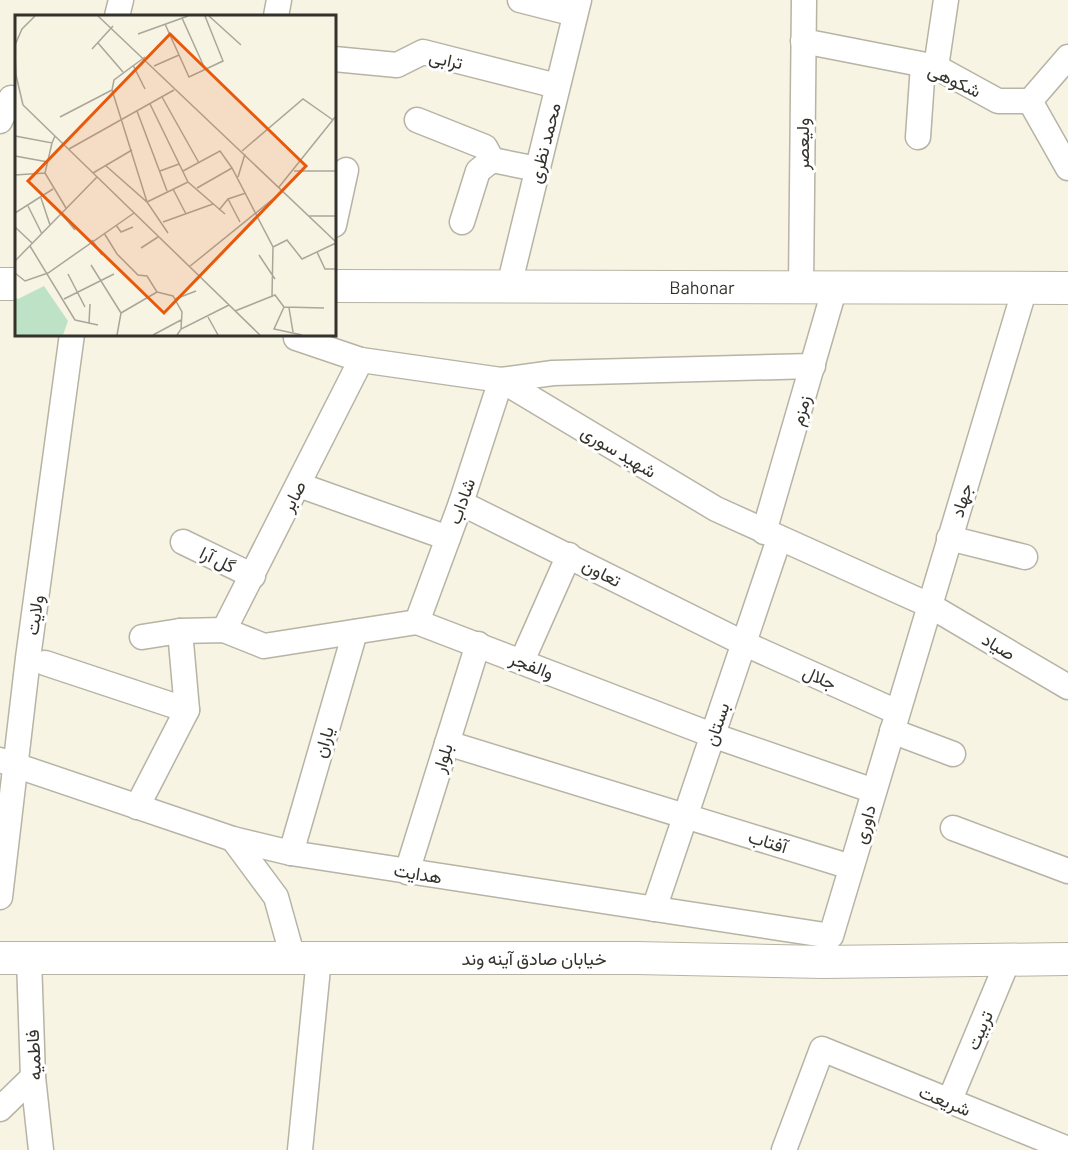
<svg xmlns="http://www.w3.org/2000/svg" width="1068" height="1150" viewBox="0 0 1068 1150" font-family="Barlow,Vazirmatn,sans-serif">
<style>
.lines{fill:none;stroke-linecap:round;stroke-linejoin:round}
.minor-casing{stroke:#b7b3a5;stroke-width:27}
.major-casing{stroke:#b7b3a5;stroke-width:34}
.minor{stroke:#fff;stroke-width:24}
.major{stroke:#fff;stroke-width:32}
.labels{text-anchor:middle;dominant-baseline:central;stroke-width:6;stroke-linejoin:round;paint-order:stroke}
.street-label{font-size:18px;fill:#33322c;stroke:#fff}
.inset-road{fill:none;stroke:#a9a69a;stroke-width:1.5}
.view{fill:#e8590c;fill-opacity:0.15;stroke:#e8590c;stroke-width:3}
.inset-edge{fill:none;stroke:#33322c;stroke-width:3}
</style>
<rect width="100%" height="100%" fill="#f7f4e4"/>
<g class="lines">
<defs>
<g id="minor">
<polyline points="520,0 575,14"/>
<polyline points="117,16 121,0"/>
<polyline points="276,16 279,0"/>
<polyline points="803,41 936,67 998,101 1030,101"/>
<polyline points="334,59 397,65 423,52 557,86"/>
<polyline points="936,67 946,0"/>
<polyline points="1030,101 1068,168"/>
<polyline points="1030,101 1068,57"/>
<polyline points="417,120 485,147 492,160"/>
<polyline points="0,121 11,98"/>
<polyline points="918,137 923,65"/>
<polyline points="462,222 478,171 492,160 537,169"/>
<polyline points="334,225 346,170"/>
<polyline points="509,286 579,0"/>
<polyline points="801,287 804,0"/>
<polyline points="296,338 361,360 501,380 716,509 929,605 1068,687"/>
<polyline points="299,485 448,538"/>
<polyline points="461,503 743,643 897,712"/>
<polyline points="764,532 835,287"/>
<polyline points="949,538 1025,557"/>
<polyline points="183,542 253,576"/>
<polyline points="417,622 461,503 501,380 553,373 813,366"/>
<polyline points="224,630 361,360"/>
<polyline points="142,637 180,631 224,630 264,646 417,622 712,735 874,791"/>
<polyline points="522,661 569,555"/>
<polyline points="45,663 187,710"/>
<polyline points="892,731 953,754"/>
<polyline points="447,743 851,867"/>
<polyline points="0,760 233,839 291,853 831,936 1025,288"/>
<polyline points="137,807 187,710 180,631"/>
<polyline points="953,828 1068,871"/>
<polyline points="233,839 276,897 293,958"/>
<polyline points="291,853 355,632"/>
<polyline points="407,872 478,644"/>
<polyline points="0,897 28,658 72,334"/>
<polyline points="654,909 779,539"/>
<polyline points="29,959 33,1077 41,1150"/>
<polyline points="949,1102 1009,958"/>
<polyline points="0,1109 33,1077"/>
<polyline points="300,1150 319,958"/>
<polyline points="784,1150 822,1049 1068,1149"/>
</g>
<g id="major">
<polyline points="0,284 16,284"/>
<path id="s1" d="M 334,286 L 1068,288"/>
<polyline points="0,958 636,958 823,962 1068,959"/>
</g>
</defs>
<use href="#minor" class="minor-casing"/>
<use href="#major" class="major-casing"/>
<use href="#minor" class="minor"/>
<use href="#major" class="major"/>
</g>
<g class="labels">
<g class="street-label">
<text transform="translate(446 59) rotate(12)">ترابی</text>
<text transform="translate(955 80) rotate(25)">شکوهی</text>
<text transform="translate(544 143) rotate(-76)">محمد نظری</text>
<text transform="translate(802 144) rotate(-90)">ولیعصر</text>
<text stroke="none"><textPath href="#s1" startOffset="368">Bahonar</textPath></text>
<text transform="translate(800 410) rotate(-74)">زمزم</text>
<text transform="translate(619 451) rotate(31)">شهید سوری</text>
<text transform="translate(293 496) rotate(-63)">صابر</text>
<text transform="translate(961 500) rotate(-73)">جهاد</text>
<text transform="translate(461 501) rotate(-70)">شاداب</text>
<text transform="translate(218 559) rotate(26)">گل آرا</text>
<text transform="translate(602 572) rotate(27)">تعاون</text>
<text transform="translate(34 615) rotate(-82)">ولایت</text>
<text transform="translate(999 646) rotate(31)">صیاد</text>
<text transform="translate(532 665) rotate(21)">والفجر</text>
<text transform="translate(820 677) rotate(24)">جلال</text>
<text transform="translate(716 724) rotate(-71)">بستان</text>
<text transform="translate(323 742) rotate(-74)">یاران</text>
<text transform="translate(442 758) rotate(-73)">بلوار</text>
<text transform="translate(864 824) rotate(-74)">داوری</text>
<text transform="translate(768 841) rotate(17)">آفتاب</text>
<text transform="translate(418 873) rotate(9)">هدایت</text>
<text x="534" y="958">خیابان صادق آینه وند</text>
<text transform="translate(979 1030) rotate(-67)">تربیت</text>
<text transform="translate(33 1055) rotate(-93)">فاطمیه</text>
<text transform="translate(945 1100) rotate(22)">شریعت</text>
</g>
</g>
<g transform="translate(15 15)">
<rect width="321" height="321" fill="#f7f4e4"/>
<path d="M 29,271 L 53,306 L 48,320 L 0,320 L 0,282 L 3,284 Z" fill="#bde2c5"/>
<path class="inset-road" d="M 83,1 L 321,227M 194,1 L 226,30M 167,3 L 190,54M 150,9 L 174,62 L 208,46 L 190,1M 123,19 L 173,1M 83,28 L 108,57M 0,30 L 7,14 L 20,1M 77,34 L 98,11M 0,40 L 1,60M 130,42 L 99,65 L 97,75 L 132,187 L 153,218M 118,50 L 130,74M 139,51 L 164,40M 1,60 L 8,90M 147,82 L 184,148M 135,89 L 173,167 L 210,199M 8,90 L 245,320M 122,96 L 152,176M 45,102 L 97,75M 0,121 L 37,128 L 40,121M 54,134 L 159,75M 227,136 L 288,84 L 318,105M 0,141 L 33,147M 90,150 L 132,187 L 173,167M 145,156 L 164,149M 168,156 L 205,136 L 217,153 L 258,232 L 257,281M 279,156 L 321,156M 30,158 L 51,193M 30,158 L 37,128M 78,158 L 117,135M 0,160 L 30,158M 223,162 L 230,139M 264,172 L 321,101M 182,173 L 217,153M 158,174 L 171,199M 26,183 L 35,210M 213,184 L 225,207M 13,191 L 27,219M 204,195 L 213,184 L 231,178M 0,198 L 38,174M 46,198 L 60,215M 294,201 L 321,201M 148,207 L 198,189M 101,210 L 106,217 L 118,212M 0,212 L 17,228M 89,218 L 102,239 L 123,260 L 132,261 L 142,277M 77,225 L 87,240M 15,231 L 60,305M 258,232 L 272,225 L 287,244 L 321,228M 126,233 L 143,222M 302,237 L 310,254 L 321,254M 244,240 L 260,264M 0,246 L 82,162M 76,250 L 106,298M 174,252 L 268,176M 0,258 L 10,266 L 33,258 L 119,198M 53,259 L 70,292M 142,277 L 158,281 L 167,297 L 166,314M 49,284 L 99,259M 160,284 L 181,276M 269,292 L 259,314 L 287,320M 269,292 L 309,293M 274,293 L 278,317M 220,296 L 260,280 L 269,292M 106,298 L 142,277M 193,302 L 203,320M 60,305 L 83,310M 74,308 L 75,289M 102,320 L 106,298M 138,320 L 166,305M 162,320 L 166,314 L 214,290"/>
<path class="view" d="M 155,19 L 291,151 L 149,298 L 13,166 Z"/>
<rect width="321" height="321" class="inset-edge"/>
</g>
</svg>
